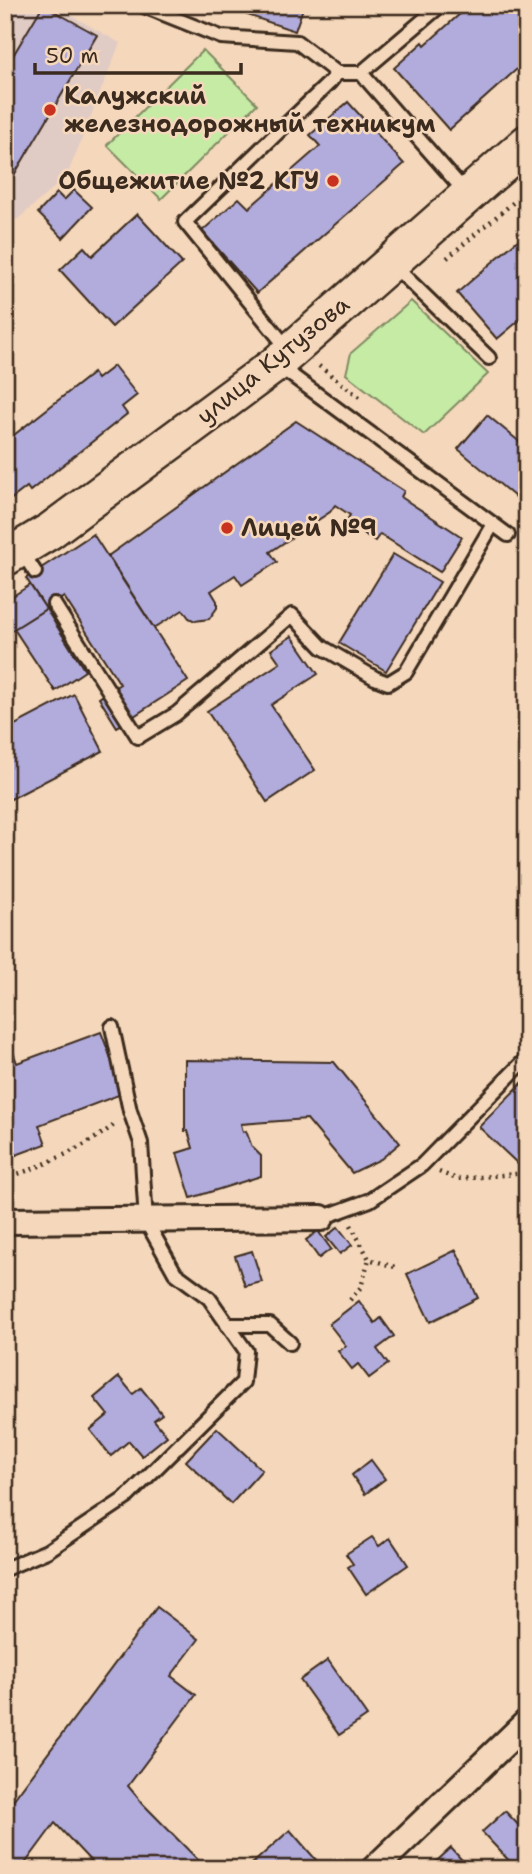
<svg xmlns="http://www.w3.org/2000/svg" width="532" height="1874" viewBox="0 0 532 1874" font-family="'Shantell Sans',sans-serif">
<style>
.built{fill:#e1cbc5}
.green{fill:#c5eba5;stroke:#808a62;stroke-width:2}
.building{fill:#b2acdd;stroke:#3b2a1e;stroke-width:2}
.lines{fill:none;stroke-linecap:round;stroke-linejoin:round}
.service-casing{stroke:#3b2a1e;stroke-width:18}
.minor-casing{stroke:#3b2a1e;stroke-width:30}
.secondary-casing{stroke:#3b2a1e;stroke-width:40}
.path{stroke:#3b2a1e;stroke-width:4.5;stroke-dasharray:2 5;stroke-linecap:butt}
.service{stroke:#f5d8bb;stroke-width:12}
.minor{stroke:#f5d8bb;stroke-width:24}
.secondary{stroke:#f5d8bb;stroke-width:35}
.poi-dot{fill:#c8321e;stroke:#f5d8bb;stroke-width:2.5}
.labels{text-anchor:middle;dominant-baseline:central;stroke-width:5;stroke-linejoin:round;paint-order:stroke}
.poi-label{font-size:24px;font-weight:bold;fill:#3b2a1e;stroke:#f5d8bb;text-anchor:start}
.street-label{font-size:24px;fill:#3b2a1e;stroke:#f5d8bb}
</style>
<rect width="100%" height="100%" fill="#f5d8bb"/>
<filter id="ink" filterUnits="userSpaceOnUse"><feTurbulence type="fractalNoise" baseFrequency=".0143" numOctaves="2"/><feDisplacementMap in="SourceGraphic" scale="14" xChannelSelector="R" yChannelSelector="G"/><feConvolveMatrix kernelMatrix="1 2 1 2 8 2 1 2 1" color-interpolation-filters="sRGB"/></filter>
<g filter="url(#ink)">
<polygon class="built" points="5,5 53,5 120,43 67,176 17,220 5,213"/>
<g class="green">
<polygon points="203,50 257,104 161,199 107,145"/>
<polygon points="411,301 488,374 424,435 346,374 351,353"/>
</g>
<g class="building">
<polygon points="43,5 97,35 7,187 5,69"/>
<polygon points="218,5 304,5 295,31"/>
<polygon points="470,5 508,5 527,26 527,60 449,130 394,68 423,42 425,45"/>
<polygon points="348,102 404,164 257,293 202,231 239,198 249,208 320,146 310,135"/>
<polygon points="74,190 92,207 63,238 38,213 57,193 64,200"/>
<polygon points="137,214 182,263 112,327 60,270 84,247 92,256"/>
<polygon points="527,232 527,314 497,339 457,293"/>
<polygon points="114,366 137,395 122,407 127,414 30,491 27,487 5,504 5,442 93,373 97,379"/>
<polygon points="487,415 527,448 527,507 458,449"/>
<polygon points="296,421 404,491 401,497 462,537 440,572 380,534 375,541 346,522 350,515 335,505 330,512 270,552 277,562 242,585 235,575 211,591 217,601 217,608 209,619 195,621 189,618 183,610 154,628 108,556"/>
<polygon points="93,534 188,681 117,727 99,698 120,684 64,597 46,609 26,578"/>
<polygon points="393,554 440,582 386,671 339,643"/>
<polygon points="30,585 46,609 5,635 5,601"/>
<polygon points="46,609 85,671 55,691 14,629"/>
<polygon points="292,636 318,674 271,705 315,770 267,802 207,711 280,663 271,650"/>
<polygon points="74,694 103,751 5,802 5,730"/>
<polygon points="101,1032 124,1093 39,1125 46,1144 5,1159 5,1052 12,1049 17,1063"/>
<polygon points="185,1060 334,1062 400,1143 381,1159 352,1173 307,1119 241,1124 243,1132 246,1131 252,1147 261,1156 261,1176 191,1198 177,1153 193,1148 188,1131 185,1131"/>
<polygon points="527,1078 527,1157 519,1165 479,1127"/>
<polygon points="338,1227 352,1245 340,1254 326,1237"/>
<polygon points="318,1231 331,1249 319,1258 306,1240"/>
<polygon points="456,1250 478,1298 430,1322 407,1274"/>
<polygon points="252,1251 262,1282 245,1286 235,1256"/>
<polygon points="359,1301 375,1323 381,1318 394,1336 377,1349 388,1364 369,1378 358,1364 352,1369 338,1351 346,1346 329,1324"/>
<polygon points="119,1377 133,1394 141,1388 162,1414 154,1420 167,1436 142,1456 129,1441 111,1456 90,1430 108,1415 94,1398"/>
<polygon points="217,1428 262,1470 231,1504 186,1461"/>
<polygon points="371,1460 385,1479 365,1494 352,1475"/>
<polygon points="372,1537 379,1546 390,1538 408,1565 366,1594 348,1567 353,1564 346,1554"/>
<polygon points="157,1607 199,1639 171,1676 196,1695 128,1786 143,1804 207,1869 98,1869 55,1823 21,1869 12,1869 5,1864 5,1811"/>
<polygon points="328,1660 367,1716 339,1735 300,1680"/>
<polygon points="505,1811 527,1834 527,1856 515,1867 482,1832"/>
<polygon points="290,1830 324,1869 257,1869 252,1864"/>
<polygon points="451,1848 470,1869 428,1869"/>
</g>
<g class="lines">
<defs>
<g id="service">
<polyline points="141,5 221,37 297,42 337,73 361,73"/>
<polyline points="441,5 361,73 467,194"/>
<polyline points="393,265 489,358"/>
<polyline points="288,349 185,222 330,82 337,73"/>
<polyline points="279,366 508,535"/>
<polyline points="22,552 35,572"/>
<polyline points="54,604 138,737 176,714 292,615 322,647 375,678 388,683 406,672 493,524"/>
<polyline points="321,1218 370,1200 422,1165 527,1058"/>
<polyline points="227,1325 270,1325 290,1343"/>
<polyline points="5,1569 47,1551 126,1498 243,1382 246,1351 209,1298 175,1273 146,1221 141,1143 130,1111 112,1027"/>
</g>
<g id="minor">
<polyline points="5,1221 321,1218"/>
<polyline points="374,1869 527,1722"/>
</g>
<polyline id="secondary" points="5,558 50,531 276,364 527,143"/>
</defs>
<use href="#service" class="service-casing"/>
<use href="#minor" class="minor-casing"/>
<use href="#secondary" class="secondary-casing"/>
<g class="path">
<polyline points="447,258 527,191"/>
<polyline points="319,366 362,399"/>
<polyline points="439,1172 457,1179 527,1173"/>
<path d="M 5,1178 C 40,1168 86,1147 114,1125"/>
<polyline points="351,1225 369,1259 398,1268"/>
<polyline points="350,1300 361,1287 369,1259"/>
</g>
<use href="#service" class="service"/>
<use href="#minor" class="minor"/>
<use href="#secondary" class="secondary"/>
</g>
</g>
<g class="poi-dot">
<circle cx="50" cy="110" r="7"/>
<circle cx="333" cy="181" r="7"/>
<circle cx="227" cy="528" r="7"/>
</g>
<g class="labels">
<g class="poi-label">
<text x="64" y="96">Калужский<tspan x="64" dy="28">железнодорожный техникум</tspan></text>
<text x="319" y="181" text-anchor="end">Общежитие №2 КГУ</text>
<text x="241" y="528">Лицей №9</text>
</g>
<g class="street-label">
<text transform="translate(273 360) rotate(-39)">улица Кутузова</text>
</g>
</g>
<rect width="532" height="1874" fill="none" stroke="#f5d8bb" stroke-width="28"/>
<rect x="14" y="14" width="504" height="1846" fill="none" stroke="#3b2a1e" stroke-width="2.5" filter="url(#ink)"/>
<path d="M35 63v10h206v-10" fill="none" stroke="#3b2a1e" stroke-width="3.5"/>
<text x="46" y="63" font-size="21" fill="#3b2a1e" stroke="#f5d8bb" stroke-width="5" paint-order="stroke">50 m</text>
</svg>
